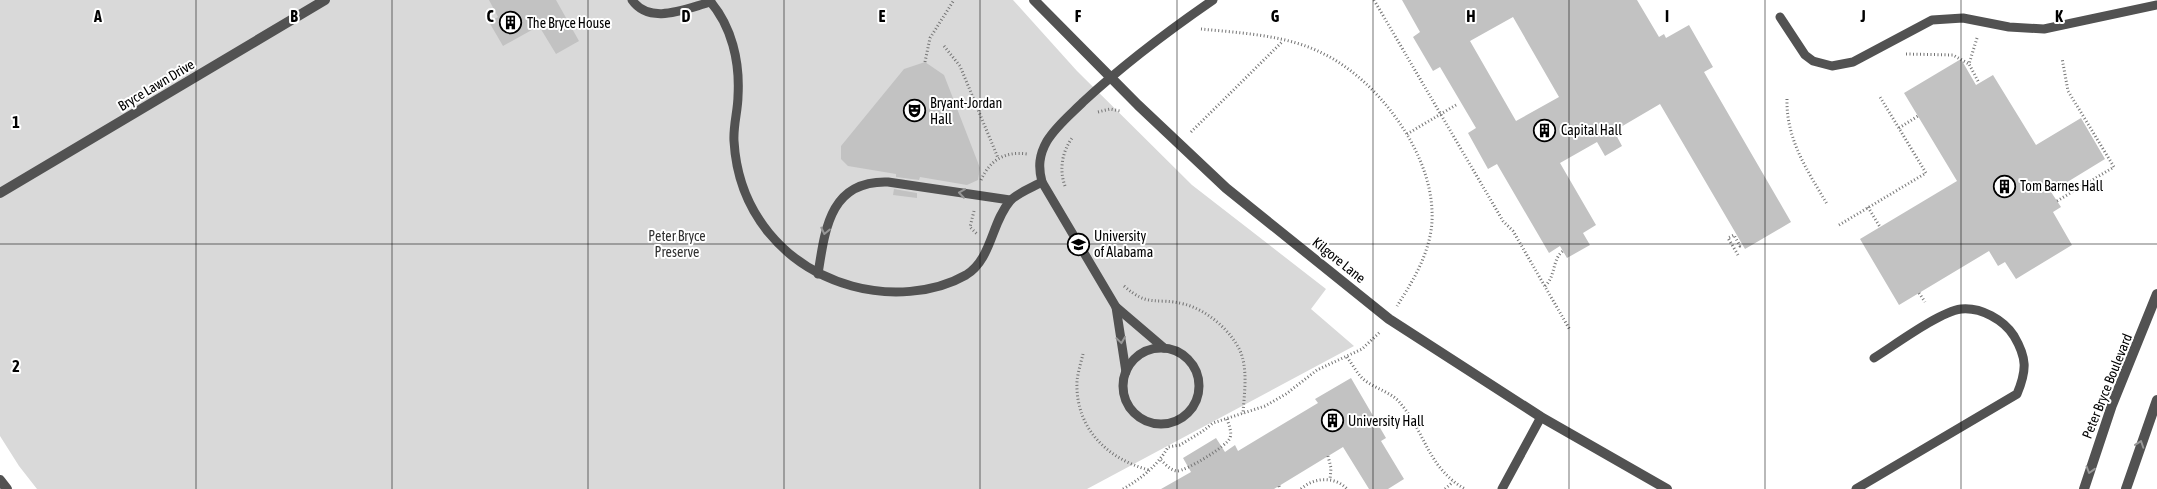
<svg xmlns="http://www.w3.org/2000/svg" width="2157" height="489" viewBox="0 0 2157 489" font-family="'Asap Condensed',sans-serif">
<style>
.green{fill:#d9d9d9}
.building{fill:#c2c2c2;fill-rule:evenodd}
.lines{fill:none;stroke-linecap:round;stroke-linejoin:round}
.path{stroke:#747474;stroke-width:3;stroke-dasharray:1 2.5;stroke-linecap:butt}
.service{stroke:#525252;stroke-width:9}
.minor{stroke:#525252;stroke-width:10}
.tertiary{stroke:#525252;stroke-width:10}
.oneway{stroke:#979797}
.grid{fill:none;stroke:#000;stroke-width:1;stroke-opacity:0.55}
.labels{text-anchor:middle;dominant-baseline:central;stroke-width:4;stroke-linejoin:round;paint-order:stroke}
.poi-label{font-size:14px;fill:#000;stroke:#fff;text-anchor:start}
.street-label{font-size:14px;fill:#000;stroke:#fff}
.park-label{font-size:14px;fill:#303030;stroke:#fff}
.grid-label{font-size:16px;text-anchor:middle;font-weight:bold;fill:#000;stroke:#fff;stroke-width:4;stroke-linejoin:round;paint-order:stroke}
</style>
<rect width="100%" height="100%" fill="#fff"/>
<polygon class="green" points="0,0 1013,0 1077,71 1192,185 1326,289 1311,309 1354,346 1087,489 37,489 19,466 0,436"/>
<g class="building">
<polygon points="489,0 556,0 579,41 556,54 539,26 503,46 489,22 498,17"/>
<path d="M 1402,0 L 1637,0 L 1659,37 L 1664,34 L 1666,38 L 1689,25 L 1713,67 L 1704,72 L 1791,222 L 1745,249 L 1660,104 L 1614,131 L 1622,146 L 1605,156 L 1597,142 L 1560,163 L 1596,225 L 1583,233 L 1590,245 L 1567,258 L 1560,246 L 1549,253 L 1497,164 L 1488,169 L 1468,133 L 1476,128 L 1440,67 L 1433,71 L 1413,37 L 1420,32 ZM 1513,17 L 1559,97 L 1516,121 L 1470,41 Z"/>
<polygon points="1961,59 1976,85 1993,75 2036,145 2081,118 2105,159 2051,192 2061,207 2053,212 2072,245 2016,279 2005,262 1998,266 1989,251 1899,305 1860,239 1957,181 1904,93"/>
<polygon points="925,62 944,75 980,168 978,180 967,185 920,177 919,180 896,177 896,174 848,166 841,159 841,146 904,69"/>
<polygon points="894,189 917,193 917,198 893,195"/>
<polygon points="1351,378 1386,438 1381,441 1404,479 1388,489 1369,489 1343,447 1274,489 1161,489 1191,472 1183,458 1216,438 1225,452 1235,445 1238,451 1318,403 1315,399"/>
</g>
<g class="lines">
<g class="path">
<polyline points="1374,0 1503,221 1513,231 1570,330"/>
<path d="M 1201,29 C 1241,33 1288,35 1324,54 C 1377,80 1430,150 1432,211 C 1434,246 1415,278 1397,306"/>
<polyline points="1977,38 1969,64 1979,83"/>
<polyline points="944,46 960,66 998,158"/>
<polyline points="1906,54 1953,55 1969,64"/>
<polyline points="925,62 930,38 954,0"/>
<path d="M 1787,99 C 1786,139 1807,170 1827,204"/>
<polyline points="1098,112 1110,109 1120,111"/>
<polyline points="1899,128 1918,116"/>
<polyline points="1191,132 1283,41"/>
<polyline points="1407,134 1456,105"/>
<path d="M 981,180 C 990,160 1005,151 1027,154"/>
<path d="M 1065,186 C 1059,170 1062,152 1072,138"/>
<polyline points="2057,201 2114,167 2068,91 2062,58"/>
<polyline points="1868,207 1880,227"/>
<polyline points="974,211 970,227 977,234"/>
<polyline points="1839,225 1926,173 1880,97"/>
<polyline points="1738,255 1728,238 1734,235 1740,246 1742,245"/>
<path d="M 1124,286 C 1149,308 1156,297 1184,304 C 1207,310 1232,331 1241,353 C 1248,372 1244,395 1243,414"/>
<path d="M 1545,286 C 1556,276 1552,259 1563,251"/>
<polyline points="1919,293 1925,302"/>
<path d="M 1083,354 C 1081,362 1078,372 1077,381 C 1075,428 1107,459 1149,470"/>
<path d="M 1347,357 C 1352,364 1357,373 1363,379 C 1375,389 1392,392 1401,404 C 1426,434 1428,468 1465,489"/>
<polyline points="1328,456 1331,468 1330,480"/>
<path d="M 1161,460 C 1165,464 1170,470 1177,471 C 1186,471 1227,446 1230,438 C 1232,432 1229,425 1227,419"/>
<polyline points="1279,486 1280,489"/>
<path d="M 1123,489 C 1142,478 1158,465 1168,447 L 1180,445 L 1203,431 L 1213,423 L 1265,406 L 1286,394 L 1317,370 L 1362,349 L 1380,332"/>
<path d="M 1301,489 C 1314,477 1335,476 1347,489"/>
<polyline points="1445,489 1453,482"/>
</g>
<g class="service">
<path d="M 632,0 C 650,26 687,8 711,2"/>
<path d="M 709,0 C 732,26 740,62 738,96 C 738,110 733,126 734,141 C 738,212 784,267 852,286 C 888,296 933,294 966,275 C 992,259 991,223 1010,201 C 1017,193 1033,187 1042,182"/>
<polyline points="1780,17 1805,55 1813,61 1832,66 1853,62 1932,20 1963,18 2009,27 2044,29 2157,5"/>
<path d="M 818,274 C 825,229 830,180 888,182 L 1010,200"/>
<polyline points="1116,307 1126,372"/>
<path d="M 1164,348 L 1116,307 L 1042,182 C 1038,167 1039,155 1047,141 C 1056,126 1071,114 1083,102 C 1124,64 1168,31 1213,0"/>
<circle cx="1161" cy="386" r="38"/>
<polyline points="1502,489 1541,417"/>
<path d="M 1856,489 L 2017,394 C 2027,370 2027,358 2014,336 C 2004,320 1981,307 1961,309 C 1939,312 1895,345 1874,358"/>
</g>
<g class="minor">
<polyline points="1034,0 1138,105 1226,188 1389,319 1541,417 1667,489"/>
<polyline points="0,193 325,0"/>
</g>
<g class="tertiary">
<polyline points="0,480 7,489"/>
<polyline points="2084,489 2112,405 2157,294"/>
<polyline points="2126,489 2157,400"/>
</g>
</g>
<defs><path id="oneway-chevron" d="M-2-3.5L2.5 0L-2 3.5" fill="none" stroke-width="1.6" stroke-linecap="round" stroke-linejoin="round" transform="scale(1.25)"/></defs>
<g class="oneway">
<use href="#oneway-chevron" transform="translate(962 193) rotate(-172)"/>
<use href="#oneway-chevron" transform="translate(825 231) rotate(102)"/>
<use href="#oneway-chevron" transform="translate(1121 340) rotate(82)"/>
<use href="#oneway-chevron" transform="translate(2140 444) rotate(-71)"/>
<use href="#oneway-chevron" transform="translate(2090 470) rotate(107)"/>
</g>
<path class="grid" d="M 196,0 L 196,489M 392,0 L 392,489M 588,0 L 588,489M 784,0 L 784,489M 980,0 L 980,489M 1177,0 L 1177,489M 1373,0 L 1373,489M 1569,0 L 1569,489M 1765,0 L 1765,489M 1961,0 L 1961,489M 0,244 L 2157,244"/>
<defs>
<symbol id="building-ring" viewBox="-11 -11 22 22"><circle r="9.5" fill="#fff" stroke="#000" stroke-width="1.5"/><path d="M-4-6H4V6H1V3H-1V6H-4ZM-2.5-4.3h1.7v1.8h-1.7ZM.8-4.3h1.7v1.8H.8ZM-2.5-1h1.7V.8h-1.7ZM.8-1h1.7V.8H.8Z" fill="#000"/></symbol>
<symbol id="theatre-ring" viewBox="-11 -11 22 22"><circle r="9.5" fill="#fff" stroke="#000" stroke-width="1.5"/><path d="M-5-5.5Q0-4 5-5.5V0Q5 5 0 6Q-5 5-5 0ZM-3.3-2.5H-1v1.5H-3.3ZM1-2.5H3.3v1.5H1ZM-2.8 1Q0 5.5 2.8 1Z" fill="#000"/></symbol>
<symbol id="university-ring" viewBox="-11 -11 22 22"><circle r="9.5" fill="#fff" stroke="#000" stroke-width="1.5"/><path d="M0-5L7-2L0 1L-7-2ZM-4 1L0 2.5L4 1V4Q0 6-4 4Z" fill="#000"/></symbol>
</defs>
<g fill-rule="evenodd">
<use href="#building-ring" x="498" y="10" width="25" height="25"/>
<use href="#theatre-ring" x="902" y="98" width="25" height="25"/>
<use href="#building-ring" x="1532" y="118" width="25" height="25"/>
<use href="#building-ring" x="1992" y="174" width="25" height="25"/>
<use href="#university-ring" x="1066" y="232" width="25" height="25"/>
<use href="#building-ring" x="1320" y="408" width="25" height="25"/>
</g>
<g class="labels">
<g class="poi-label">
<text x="527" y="23">The Bryce House</text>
<text x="930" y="103">Bryant-Jordan<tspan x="930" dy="16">Hall</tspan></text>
<text x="1561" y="130">Capital Hall</text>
<text x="2020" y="186">Tom Barnes Hall</text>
<text x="1094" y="236">University<tspan x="1094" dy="16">of Alabama</tspan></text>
<text x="1348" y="421">University Hall</text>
</g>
<g class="street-label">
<text transform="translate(156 85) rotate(-31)">Bryce Lawn Drive</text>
<text transform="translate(1339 260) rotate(39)">Kilgore Lane</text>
<text transform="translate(2107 386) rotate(-68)">Peter Bryce Boulevard</text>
</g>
<g class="park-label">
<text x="677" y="236">Peter Bryce<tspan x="677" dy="16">Preserve</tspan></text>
</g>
</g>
<g class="grid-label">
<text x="98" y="22">A</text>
<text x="294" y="22">B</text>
<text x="490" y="22">C</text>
<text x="686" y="22">D</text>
<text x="882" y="22">E</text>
<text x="1078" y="22">F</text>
<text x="1275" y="22">G</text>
<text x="1471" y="22">H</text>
<text x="1667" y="22">I</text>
<text x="1863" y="22">J</text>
<text x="2059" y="22">K</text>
<text x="16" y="128">1</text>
<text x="16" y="372">2</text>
</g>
</svg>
